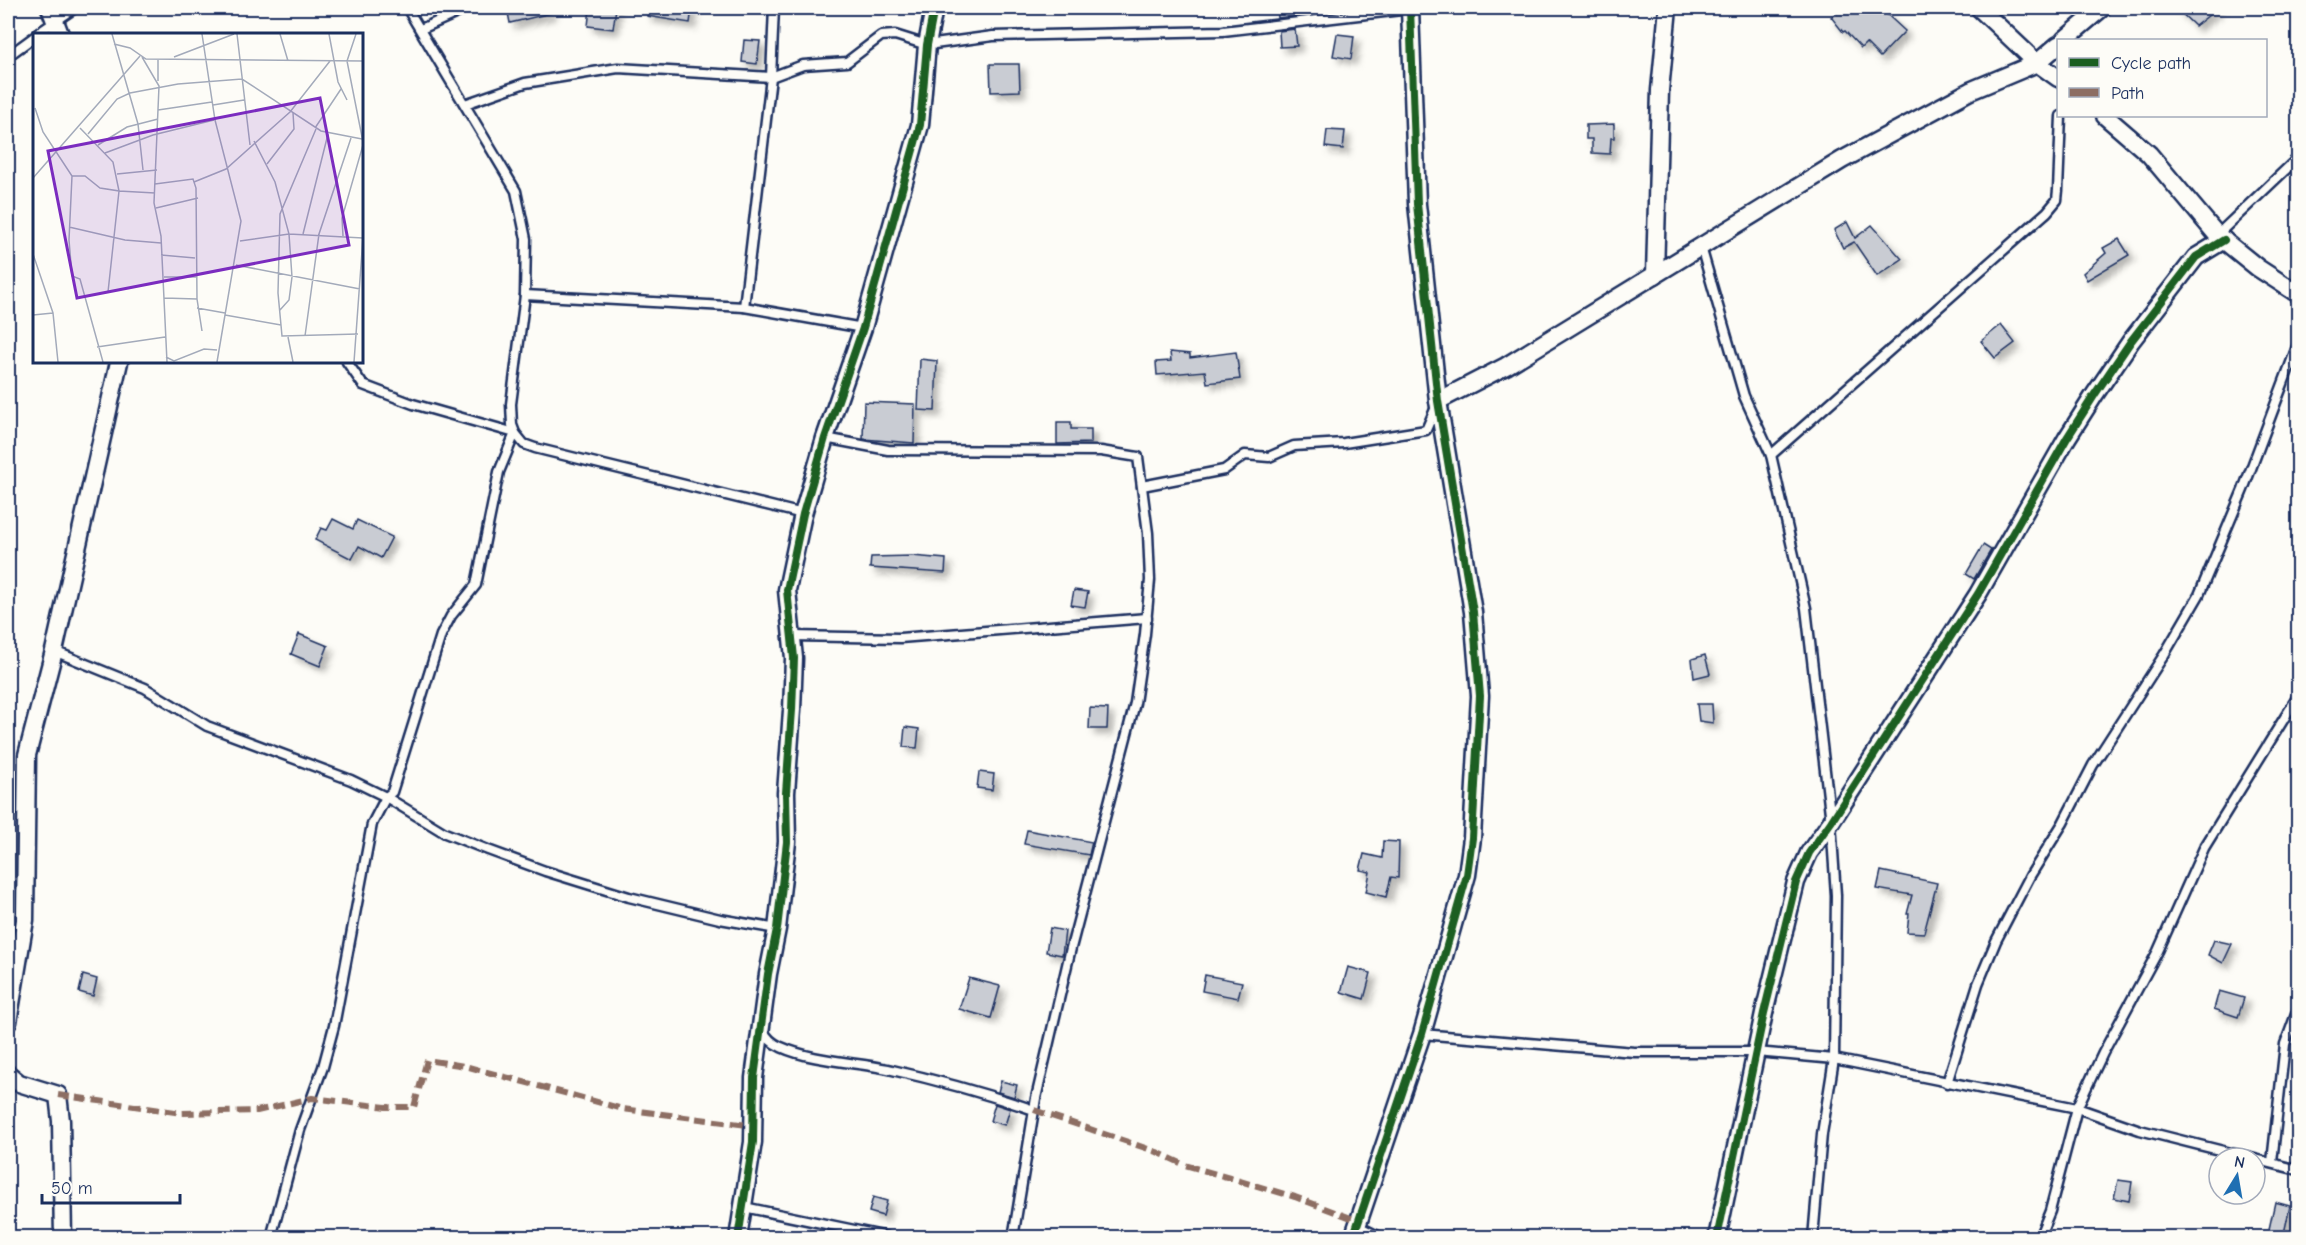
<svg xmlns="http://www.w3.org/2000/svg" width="2306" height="1245" viewBox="0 0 2306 1245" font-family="'Comic Neue',sans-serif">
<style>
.building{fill:#c9ccd3;stroke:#1b2f5e;stroke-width:1.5;filter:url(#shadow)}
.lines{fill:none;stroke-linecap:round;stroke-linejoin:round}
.service-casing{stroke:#1b2f5e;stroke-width:13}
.minor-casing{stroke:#1b2f5e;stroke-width:21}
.service{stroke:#fdfcf7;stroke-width:8}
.minor{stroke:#fdfcf7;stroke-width:16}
.quiet{stroke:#8d6e63;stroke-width:6;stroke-dasharray:12 6;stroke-linecap:butt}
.cycleway-casing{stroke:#fdfcf7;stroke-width:11}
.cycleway{stroke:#1b5e20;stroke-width:8}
.inset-road{fill:none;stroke:#a3aaba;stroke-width:1.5}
.view{fill:#7b2cbf;fill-opacity:0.15;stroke:#7b2cbf;stroke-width:3}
.inset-edge{fill:none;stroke:#1b2f5e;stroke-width:3}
</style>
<defs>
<filter id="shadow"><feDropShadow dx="5.5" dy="5.5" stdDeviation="3" flood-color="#0004"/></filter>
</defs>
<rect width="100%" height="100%" fill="#fdfcf7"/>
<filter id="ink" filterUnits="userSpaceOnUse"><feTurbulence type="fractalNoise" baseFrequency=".0167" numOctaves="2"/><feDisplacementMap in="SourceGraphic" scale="12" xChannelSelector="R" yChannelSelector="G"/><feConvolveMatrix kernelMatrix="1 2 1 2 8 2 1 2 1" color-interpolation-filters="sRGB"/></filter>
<g filter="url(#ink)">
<g class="building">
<polygon points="507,8 550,8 551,13 510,23"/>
<polygon points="590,8 616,8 613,29 588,26"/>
<polygon points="647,8 692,8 690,23 647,16"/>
<polygon points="1277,8 1293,8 1294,16 1278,18"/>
<polygon points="1843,8 1880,8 1905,31 1880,57 1866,43 1861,48 1845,31 1843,32 1831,17"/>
<polygon points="2176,8 2218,8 2195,26"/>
<polygon points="1295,29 1297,46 1280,47 1279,31"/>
<polygon points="1337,34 1354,36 1351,59 1333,56"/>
<polygon points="744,40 760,41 757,64 742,62"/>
<polygon points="990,64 1019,64 1020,91 991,92"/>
<polygon points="1614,124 1614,138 1611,138 1610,154 1592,153 1592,139 1586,139 1586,125"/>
<polygon points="1327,130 1345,131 1343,149 1325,147"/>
<polygon points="1847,222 1855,238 1872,225 1902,259 1877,276 1854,242 1843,248 1834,230"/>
<polygon points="2119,239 2129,255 2087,280 2083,273 2106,253 2103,248"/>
<polygon points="2001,325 2015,343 1995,358 1981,341"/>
<polygon points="1170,352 1190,354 1190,358 1236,352 1240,379 1207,383 1205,371 1157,375 1156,362 1171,361"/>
<polygon points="920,359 937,361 935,411 918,410"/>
<polygon points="864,402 915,404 914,443 863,439"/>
<polygon points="1057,422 1071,422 1071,429 1091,429 1091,443 1057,444"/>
<polygon points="333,519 353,529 357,520 392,537 381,558 359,546 352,559 315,540 321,528 327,530"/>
<polygon points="1983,545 1991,550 1974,579 1966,574"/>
<polygon points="912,556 946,559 945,573 870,568 871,557"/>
<polygon points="1074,590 1088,592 1085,607 1071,605"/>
<polygon points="299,634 328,646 320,666 291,654"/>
<polygon points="1705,655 1710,674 1694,678 1692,659"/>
<polygon points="1697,704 1712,704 1713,723 1699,721"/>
<polygon points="1090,708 1108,709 1107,729 1089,729"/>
<polygon points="905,727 919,729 917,748 903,747"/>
<polygon points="979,772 994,774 992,790 977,788"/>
<polygon points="1027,830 1092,842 1089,855 1024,844"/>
<polygon points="1383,841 1399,842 1398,878 1391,877 1386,897 1366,892 1370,872 1360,870 1364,854 1382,858"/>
<polygon points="1881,871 1937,883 1924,933 1907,932 1909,914 1907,914 1912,895 1877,889"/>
<polygon points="1050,928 1065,931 1062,955 1046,952"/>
<polygon points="2214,940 2232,944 2223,963 2208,955"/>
<polygon points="1348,967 1371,973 1364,999 1341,992"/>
<polygon points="83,975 97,979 93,996 79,992"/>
<polygon points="1205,975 1242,982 1238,998 1202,991"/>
<polygon points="969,978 1000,986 991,1018 959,1009"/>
<polygon points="2219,991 2244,998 2238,1017 2214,1009"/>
<polygon points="1001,1081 1017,1085 1014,1097 998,1092"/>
<polygon points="995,1104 1010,1109 1005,1125 990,1121"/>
<polygon points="2118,1180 2132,1182 2129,1201 2114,1198"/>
<polygon points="873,1197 887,1201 883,1216 869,1212"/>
<polygon points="2275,1202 2290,1206 2283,1238 2267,1238"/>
</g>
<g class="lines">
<defs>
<g id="service">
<polyline points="407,8 516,191 526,239 525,295 511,404 512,425 515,433 524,444 535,448 803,514"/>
<polyline points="421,29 468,8"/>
<polyline points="37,34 75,8"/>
<polyline points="8,56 34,37"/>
<polyline points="465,104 525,83 618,68 771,77 803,65 847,62 881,36 895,35 927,45 993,36 1223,31 1410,9"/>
<polyline points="2217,235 2298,158"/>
<polyline points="1701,247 1744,396 1771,455 1806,608 1831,822 1836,895 1834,1059 1822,1134 1813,1238"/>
<polyline points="525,295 744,307 863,328"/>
<polyline points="744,307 771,77 774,8"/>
<polyline points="825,438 888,450 1101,451 1138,457 1148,533 1150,580 1145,634 1135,703 1071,948 1036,1098 1013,1238"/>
<polyline points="1771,455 2047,212 2057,200 2058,190 2061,116"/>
<polyline points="1142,486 1224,470 1245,455 1269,457 1294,446 1344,443 1426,430 1436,407"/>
<polyline points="792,636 900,638 1147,618"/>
<polyline points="54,651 145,688 207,726 351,780 386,797 445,833 488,850 545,871 629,897 720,919 777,929"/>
<path d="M 761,1029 C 767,1037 771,1043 781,1047 C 812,1061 854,1062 888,1069 C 937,1080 987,1094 1034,1110"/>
<polyline points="1422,1034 1634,1052 1756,1052 1834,1059 2077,1108 2140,1130 2298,1170"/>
<polyline points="1947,1083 1978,984 1996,941 2030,876 2063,823 2093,765 2164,655 2199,595 2243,490 2298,344"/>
<polyline points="2272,1162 2285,1044 2298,1009"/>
<polyline points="744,1207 893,1238"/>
<polyline points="1358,1226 1382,1238"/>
<polyline points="271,1238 300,1130 323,1067 334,1026 372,824 386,797 392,792 441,635 451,616 476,585 499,472 515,433 413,404 363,385 347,362"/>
<polyline points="2039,1238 2050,1211 2077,1108 2103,1053 2158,951 2204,848 2298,696"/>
</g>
<g id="minor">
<polyline points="50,8 60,34"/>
<polyline points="1979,8 2037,63 2058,78"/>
<polyline points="2064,40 2102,8"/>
<polyline points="2105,116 2149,154 2217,235 2258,268 2298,294"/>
<polyline points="1655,275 1660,90 1668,8"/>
<polyline points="1438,401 1506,366 1842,160 1970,91 2037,63 2058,45"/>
<polyline points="8,1022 25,920 27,755 54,651 119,362"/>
<polyline points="8,1074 19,1083 58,1095 61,1121 63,1238"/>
<polyline points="738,1238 753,1142 754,1078 768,974 777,929 787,842 786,793 792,710 794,658 787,590 803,514 825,438 863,328 920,125 927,45 934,8"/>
<polyline points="1353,1238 1422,1034 1467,875 1472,838 1480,696 1473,612 1438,401 1417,204 1410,8"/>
<polyline points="1717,1238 1764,1013 1796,882 1809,853 1831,822 1978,594 2067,438 2095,394 2131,341 2196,257 2224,240"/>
</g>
</defs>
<use href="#service" class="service-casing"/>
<use href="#minor" class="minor-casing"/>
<use href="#service" class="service"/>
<use href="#minor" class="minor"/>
<g class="quiet">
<polyline points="58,1095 182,1113 257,1111 312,1098 386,1107 414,1107 427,1060 465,1066 623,1109 755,1126"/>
<polyline points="1034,1110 1157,1152 1185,1165 1295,1197 1359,1221"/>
</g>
<defs>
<g id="cycleway">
<polyline points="738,1238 753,1142 754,1078 768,974 777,929 787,842 786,793 792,710 794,658 787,590 803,514 825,438 863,328 920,125 927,45 934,8"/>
<polyline points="1353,1238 1422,1034 1467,875 1472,838 1480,696 1473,612 1438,401 1417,204 1410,8"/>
<polyline points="1717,1238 1764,1013 1796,882 1809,853 1831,822 1978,594 2067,438 2095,394 2131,341 2196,257 2224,240"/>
</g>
</defs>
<use href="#cycleway" class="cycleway-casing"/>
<use href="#cycleway" class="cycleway"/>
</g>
</g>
<g transform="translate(33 33)">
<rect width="330" height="330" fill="#fdfcf7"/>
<path class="inset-road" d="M 79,1 L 105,91 L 110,137M 169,1 L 182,87 L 208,188 L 184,329M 204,1 L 217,112M 247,1 L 255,28M 296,1 L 305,49 L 314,67M 323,1 L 314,28 L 330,109M 81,11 L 97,15 L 113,26 L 330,28M 109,24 L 126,53 L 121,170 L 128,203 L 134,329M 141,24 L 201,1M 125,48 L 125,26M 180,72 L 211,67M 2,75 L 10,99 L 39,143 L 36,207 L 39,243 L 47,246 L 70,329M 125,77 L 179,69M 47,95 L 80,129 L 86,158 L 122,160M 282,95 L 308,56M 283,96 L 247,181 L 245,260 L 249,303 L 325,301M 55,101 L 84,66 L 97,60 L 145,51 L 209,46 L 288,98 L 329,106M 221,108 L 242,149 L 256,201 L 259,244 L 256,267 L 247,277M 65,112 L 94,94 L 125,86M 72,120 L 120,102 L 181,87M 234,131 L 261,96 L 260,80M 84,141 L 124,137M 39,143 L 52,143 L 67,155 L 86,158 L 75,259M 0,145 L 107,23M 161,149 L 193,136 L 257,79 L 297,28M 122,151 L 160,146 L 163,155 L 164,266 L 169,298M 123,175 L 165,165M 36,194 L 92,207 L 128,210M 270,201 L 295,101M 310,203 L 309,185 L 330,112M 207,208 L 256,201 L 330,205M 0,221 L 20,280 L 25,329M 128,222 L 162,225M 203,232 L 327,256M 131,244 L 163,244M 131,265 L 164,266M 164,275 L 192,280M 0,282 L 20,280M 192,282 L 248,292M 272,303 L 286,201 L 318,105M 255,304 L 260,329M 64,314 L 132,304M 133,324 L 141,328 L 171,316 L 184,317M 321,329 L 330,204"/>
<path class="view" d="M 287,65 L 316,212 L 44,265 L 15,118 Z"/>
<rect width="330" height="330" class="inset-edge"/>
</g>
<rect width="2306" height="1245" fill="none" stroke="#fdfcf7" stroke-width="30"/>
<rect x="15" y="15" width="2276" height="1215" fill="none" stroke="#1b2f5e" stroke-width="2" filter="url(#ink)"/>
<rect x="2057" y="39" width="210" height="78" fill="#fdfcf7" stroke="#a3aaba" stroke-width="1.5"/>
<rect x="2069" y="58" width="30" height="9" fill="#1b5e20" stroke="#a3aaba" stroke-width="1.5"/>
<text x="2111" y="69" font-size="18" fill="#1b2f5e">Cycle path</text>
<rect x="2069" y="88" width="30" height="9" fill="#8d6e63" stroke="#a3aaba" stroke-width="1.5"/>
<text x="2111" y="99" font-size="18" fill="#1b2f5e">Path</text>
<g transform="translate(2237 1176) rotate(11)"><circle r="28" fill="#fdfcf7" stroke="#a3aaba" stroke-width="1.5"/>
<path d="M0-4.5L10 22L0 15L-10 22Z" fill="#1f6fb2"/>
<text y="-9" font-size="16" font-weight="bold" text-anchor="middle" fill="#1b2f5e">N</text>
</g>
<path d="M42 1194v9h138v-9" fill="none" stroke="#1b2f5e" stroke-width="3"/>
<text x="51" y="1194" font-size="18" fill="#1b2f5e" stroke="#fdfcf7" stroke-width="4.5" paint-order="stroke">50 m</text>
</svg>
